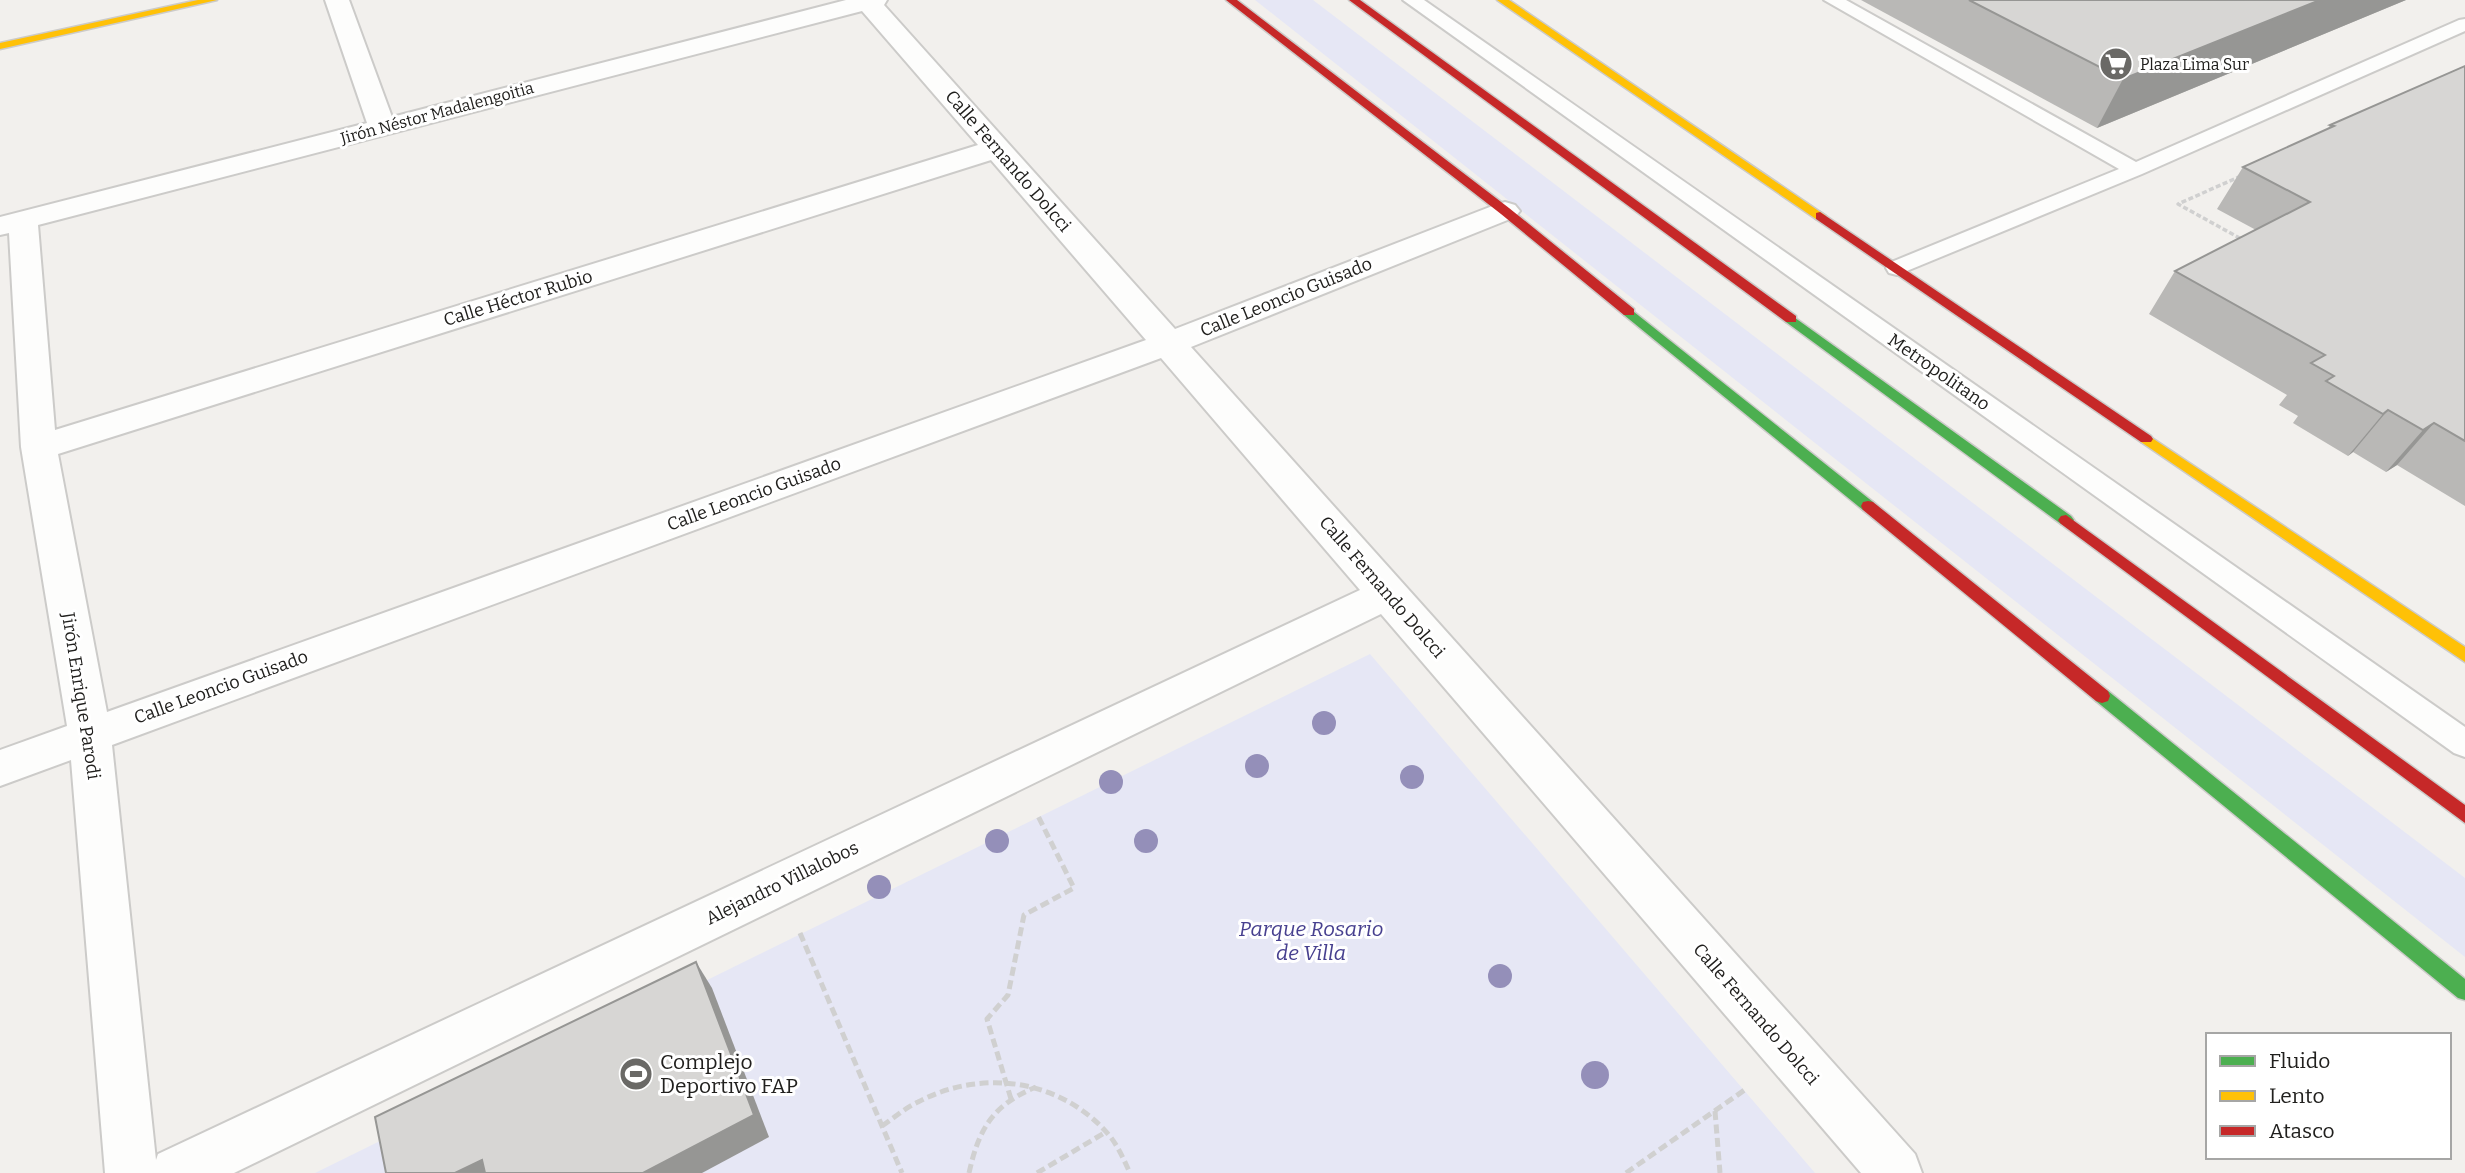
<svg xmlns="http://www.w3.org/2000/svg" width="2465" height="1173" viewBox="0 0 2465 1173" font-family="Bitter,serif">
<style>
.green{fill:#e6e7f5}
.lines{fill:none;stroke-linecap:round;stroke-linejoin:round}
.lane-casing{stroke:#cccbc9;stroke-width:4}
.street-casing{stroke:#cccbc9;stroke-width:4}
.fast-casing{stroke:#cccbc9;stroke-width:3}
.slow-casing{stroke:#cccbc9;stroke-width:3}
.jam-casing{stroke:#cccbc9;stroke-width:3}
.path-far1{stroke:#d0d0d0;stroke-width:3.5;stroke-dasharray:5 2.5;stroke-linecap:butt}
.path{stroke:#d0d0d0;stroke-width:5;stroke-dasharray:9 4.5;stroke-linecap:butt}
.lane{fill:#fdfdfc;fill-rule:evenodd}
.street{fill:#fdfdfc;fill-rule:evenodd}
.fast{fill:#4caf50;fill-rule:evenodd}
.slow{fill:#ffc107;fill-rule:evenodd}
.jam{fill:#c62828;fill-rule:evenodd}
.tree{fill:#948fb9}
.wall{fill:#b9b8b6}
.shaded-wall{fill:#969694}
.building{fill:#d7d6d4;stroke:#969694;stroke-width:2}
.labels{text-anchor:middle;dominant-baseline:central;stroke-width:6;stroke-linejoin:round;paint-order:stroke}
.far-poi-label{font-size:16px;fill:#21201e;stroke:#fff;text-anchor:start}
.far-street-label{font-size:16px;fill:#21201e;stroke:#fff}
.street-label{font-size:18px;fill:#21201e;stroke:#fff}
.near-park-label{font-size:21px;font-style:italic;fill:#47408f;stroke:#fff}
.near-poi-label{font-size:21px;fill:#21201e;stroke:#fff;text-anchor:start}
</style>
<rect width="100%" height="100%" fill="#f2f0ed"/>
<g class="green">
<polygon points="1255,0 1313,0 2465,878 2465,957"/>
<polygon points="1370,654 1815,1173 315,1173"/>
</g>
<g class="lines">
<defs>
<g id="lane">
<polygon points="1403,0 1424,0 2465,727 2465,757 2454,753"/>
<polygon points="1824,0 1846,0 2136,162 2459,20 2465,19 2465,31 2142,174 1897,275 1889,273 1886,268 1889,263 2119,169"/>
</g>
<path id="street" d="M 325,0 L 349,0 L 392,117 L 846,0 L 887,0 L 884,5 L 1175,329 L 1495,205 L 1505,202 L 1515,205 L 1520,211 L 1515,217 L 1191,347 L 1915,1154 L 1922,1173 L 1861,1173 L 1381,614 L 234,1173 L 105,1173 L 71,760 L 0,786 L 0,750 L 67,726 L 21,447 L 9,233 L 0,235 L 0,217 L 367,123 ZM 862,11 L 978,145 L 55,430 L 38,225 ZM 991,160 L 1146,340 L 107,712 L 58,454 ZM 1161,358 L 1360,590 L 158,1154 L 156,1160 L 112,745 Z"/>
<g id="fast">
<polygon points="1629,308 1873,502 1875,506 1873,510 1863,510 1624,315 1622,312"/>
<polygon points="1791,315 2071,516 2074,520 2071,524 2061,524 1786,322 1786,316"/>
<polygon points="2102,689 2108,691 2465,979 2465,1000 2458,998 2096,701 2094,696 2096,691"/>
</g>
<g id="slow">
<polygon points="198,0 217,0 0,49 0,43"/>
<polygon points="1497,0 1509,0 1826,216 1824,219 1816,219"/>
<polygon points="2146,434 2465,647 2465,662 2141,442 2139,439 2141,436"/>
</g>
<g id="jam">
<polygon points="1226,0 1237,0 1509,208 1634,309 1634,315 1624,315 1501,214"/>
<polygon points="1349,0 1360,0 1796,316 1796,322 1786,322"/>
<polygon points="1820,212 2151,436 2153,439 2151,442 2141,442 1816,219 1816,213"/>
<polygon points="1868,501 1873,502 2108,691 2110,696 2108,701 2102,703 2096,701 1863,510 1861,506 1863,502"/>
<polygon points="2066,515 2465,805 2465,823 2061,524 2058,520 2061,516"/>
</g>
</defs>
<use href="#lane" class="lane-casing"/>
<use href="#street" class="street-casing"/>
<use href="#fast" class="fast-casing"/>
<use href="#slow" class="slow-casing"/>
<use href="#jam" class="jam-casing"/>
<polyline class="path-far1" points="2241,176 2178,204 2245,241"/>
<g class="path">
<polyline points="800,933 902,1173"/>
<polyline points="1011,1099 987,1019 1008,995 1024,915 1074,888 1038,816"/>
<polyline points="1715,1111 1720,1173"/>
<path d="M 882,1126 C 894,1118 905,1108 918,1102 C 982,1068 1061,1079 1109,1135 C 1118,1146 1124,1160 1130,1173"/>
<path d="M 969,1173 C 979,1128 993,1105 1036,1087"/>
<polyline points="1037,1173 1106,1132"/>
<polyline points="1626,1173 1746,1089"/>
</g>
<use href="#lane" class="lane"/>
<use href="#street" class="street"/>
<use href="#fast" class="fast"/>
<use href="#slow" class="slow"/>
<use href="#jam" class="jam"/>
</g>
<g class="tree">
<circle cx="1324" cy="723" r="12"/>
<circle cx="1257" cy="766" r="12"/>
<circle cx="1412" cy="777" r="12"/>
<circle cx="1111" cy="782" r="12"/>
<circle cx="997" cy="841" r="12"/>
<circle cx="1146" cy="841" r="12"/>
<circle cx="879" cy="887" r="12"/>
<circle cx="1500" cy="976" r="12"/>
<circle cx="1595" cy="1075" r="14"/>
</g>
<g class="wall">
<polygon points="1861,0 2406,0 2097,128"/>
<polygon points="2465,66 2465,506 2397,465 2386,472 2353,452 2348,456 2293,423 2298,416 2279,405 2287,395 2149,314 2175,271 2256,230 2217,209 2243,167 2328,129 2330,125"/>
</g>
<g class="shaded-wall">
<polygon points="2320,0 2406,0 2097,128 2123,79"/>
<polygon points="2388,410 2353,452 2348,456 2383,414"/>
<polygon points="2434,423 2397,465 2386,472 2423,430"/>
<polygon points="696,962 712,988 769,1137 702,1173 643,1173"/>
<polygon points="482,1160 498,1173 455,1173"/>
</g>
<g class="building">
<polygon points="1969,0 2320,0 2123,79"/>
<polygon points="2465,66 2465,441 2434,423 2423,430 2388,410 2383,414 2326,381 2334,376 2311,363 2325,355 2175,271 2310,202 2243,167 2334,126 2330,125"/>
<polygon points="696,962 754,1115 643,1173 485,1173 482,1160 455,1173 386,1173 375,1117"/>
</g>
<defs>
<symbol id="supermarket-disc" viewBox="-11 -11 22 22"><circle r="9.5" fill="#6a6966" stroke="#fff"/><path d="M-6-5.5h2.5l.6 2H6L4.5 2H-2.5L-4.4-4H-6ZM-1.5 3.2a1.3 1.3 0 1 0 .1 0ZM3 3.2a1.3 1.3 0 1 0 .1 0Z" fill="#fff"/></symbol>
<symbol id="stadium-disc" viewBox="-11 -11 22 22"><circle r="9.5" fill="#6a6966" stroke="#fff"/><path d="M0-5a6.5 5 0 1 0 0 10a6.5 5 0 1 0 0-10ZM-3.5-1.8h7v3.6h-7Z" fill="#fff"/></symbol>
</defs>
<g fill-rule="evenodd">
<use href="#supermarket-disc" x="2097" y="45" width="38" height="38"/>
<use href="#stadium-disc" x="617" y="1055" width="38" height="38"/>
</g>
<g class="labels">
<g class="far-poi-label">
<text x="2140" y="64">Plaza Lima Sur</text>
</g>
<g class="far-street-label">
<text transform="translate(437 113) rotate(-15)">Jirón Néstor Madalengoitia</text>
</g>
<g class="street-label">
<text transform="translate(1008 161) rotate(49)">Calle Fernando Dolcci</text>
<text transform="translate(1286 297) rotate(-22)">Calle Leoncio Guisado</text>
<text transform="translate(518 298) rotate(-17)">Calle Héctor Rubio</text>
<text transform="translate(1939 372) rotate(35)">Metropolitano</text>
<text transform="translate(754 494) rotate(-20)">Calle Leoncio Guisado</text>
<text transform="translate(1382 587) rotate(49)">Calle Fernando Dolcci</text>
<text transform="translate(221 687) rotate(-20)">Calle Leoncio Guisado</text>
<text transform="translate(81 696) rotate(81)">Jirón Enrique Parodi</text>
<text transform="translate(782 883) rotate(-26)">Alejandro Villalobos</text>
<text transform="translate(1756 1014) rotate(49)">Calle Fernando Dolcci</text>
</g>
<g class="near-park-label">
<text x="1311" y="929">Parque Rosario<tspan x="1311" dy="24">de Villa</tspan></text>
</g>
<g class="near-poi-label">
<text x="660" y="1062">Complejo<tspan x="660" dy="24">Deportivo FAP</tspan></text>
</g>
</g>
<rect x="2206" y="1033" width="245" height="126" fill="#ffffff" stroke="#a6a6a5" stroke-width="2"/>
<rect x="2220" y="1056" width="35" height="10" fill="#4caf50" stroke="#a6a6a5" stroke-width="2"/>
<text x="2269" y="1068" font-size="21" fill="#21201e">Fluido</text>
<rect x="2220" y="1091" width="35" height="10" fill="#ffc107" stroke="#a6a6a5" stroke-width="2"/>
<text x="2269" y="1103" font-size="21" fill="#21201e">Lento</text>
<rect x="2220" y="1126" width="35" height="10" fill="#c62828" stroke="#a6a6a5" stroke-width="2"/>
<text x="2269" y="1138" font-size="21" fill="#21201e">Atasco</text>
</svg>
